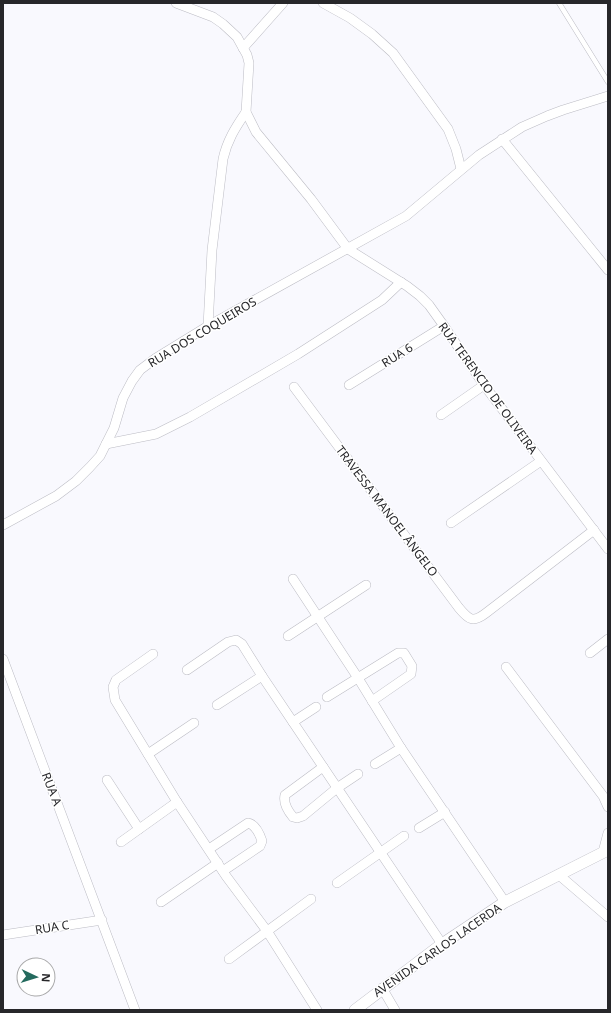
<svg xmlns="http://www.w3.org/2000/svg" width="611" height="1013" viewBox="0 0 611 1013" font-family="'Noto Sans',sans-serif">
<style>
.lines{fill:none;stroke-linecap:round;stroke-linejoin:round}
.service-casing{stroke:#bcbcc4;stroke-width:5.5}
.minor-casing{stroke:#bcbcc4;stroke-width:10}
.tertiary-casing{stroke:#bcbcc4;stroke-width:12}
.service{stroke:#fff;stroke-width:4.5}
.minor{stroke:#fff;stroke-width:9}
.tertiary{stroke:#fff;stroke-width:11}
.labels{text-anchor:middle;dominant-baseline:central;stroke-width:3;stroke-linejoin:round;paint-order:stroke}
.street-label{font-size:12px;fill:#27272a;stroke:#fff}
</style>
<rect width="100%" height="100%" fill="#f9f9fe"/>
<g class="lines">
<defs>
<polyline id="service" points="559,3 608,82"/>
<g id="minor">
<polyline points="176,3 213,17 223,24 237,37 247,55 249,63 246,112 256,132 311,199 348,249 407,286 420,296 429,305 444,326 484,385 608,549"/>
<polyline points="323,3 350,18 372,34 393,53 448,129 456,149 461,169"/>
<polyline points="243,48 283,3"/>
<polyline points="502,139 608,270"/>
<path d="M 208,326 L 212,250 L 223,159 C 227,141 235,128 246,112"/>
<polyline points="349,385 444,326"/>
<path d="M 294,387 L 459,608 C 469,620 473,623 486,613 L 594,530"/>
<polyline points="441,415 484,385"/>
<polyline points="106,444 156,434 190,417 298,354 382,300 401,282"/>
<polyline points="451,523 541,461"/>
<polyline points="3,525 56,496 76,481 90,467 100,456 114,428 123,398 132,381 140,370 156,358 208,326 406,216 479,155 522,127 547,116 563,110 608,96"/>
<polyline points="293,579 358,678 401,748 505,902"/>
<polyline points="288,636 366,585"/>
<polyline points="590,653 608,639"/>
<polyline points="153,654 116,680 113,687 115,700 177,802 226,876 267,931 317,1010"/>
<polyline points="3,659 135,1010"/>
<polyline points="506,667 603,796 608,807"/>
<polyline points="187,670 228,642 236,640 242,644 262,676 442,944"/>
<polyline points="327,697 398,653 404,653 412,666 411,674 372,701"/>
<polyline points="217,705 262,676"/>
<polyline points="293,722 316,707"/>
<polyline points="148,754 194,723"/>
<polyline points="375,764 401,748"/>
<path d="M 323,767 L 285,795 C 283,803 288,811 293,817 L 297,818 L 303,816 L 337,788 L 358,774"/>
<polyline points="107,780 139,829"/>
<polyline points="419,828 445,812"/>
<polyline points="121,842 177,802"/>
<path d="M 209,849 L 248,823 C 255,824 260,835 262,841 L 260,846 L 223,871"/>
<polyline points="603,852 608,833"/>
<polyline points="559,875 608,917"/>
<polyline points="337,883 404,836"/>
<polyline points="161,902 218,863"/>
<polyline points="3,935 102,920"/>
<polyline points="229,959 311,899"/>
<polyline points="382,988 395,1010"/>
</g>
<polyline id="tertiary" points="355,1010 442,944 505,902 608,850"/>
</defs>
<use href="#service" class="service-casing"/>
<use href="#minor" class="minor-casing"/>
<use href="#tertiary" class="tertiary-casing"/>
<use href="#service" class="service"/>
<use href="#minor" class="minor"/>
<use href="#tertiary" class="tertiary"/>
</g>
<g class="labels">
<g class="street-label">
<text transform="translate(202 332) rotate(-31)">RUA DOS COQUEIROS</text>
<text transform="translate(397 355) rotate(-32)">RUA 6</text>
<text transform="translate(488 388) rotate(54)">RUA TERENCIO DE OLIVEIRA</text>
<text transform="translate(387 511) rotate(53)">TRAVESSA MANOEL ÂNGELO</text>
<text transform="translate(52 789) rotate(69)">RUA A</text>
<text transform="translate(52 927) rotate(-9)">RUA C</text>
<text transform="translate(437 950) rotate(-35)">AVENIDA CARLOS LACERDA</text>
</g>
</g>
<rect width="611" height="1013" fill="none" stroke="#27272a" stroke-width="8"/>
<g transform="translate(36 977) rotate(94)"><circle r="19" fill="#ffffff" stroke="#a9a9aa"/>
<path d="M0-3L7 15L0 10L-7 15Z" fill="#246a5e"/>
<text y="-6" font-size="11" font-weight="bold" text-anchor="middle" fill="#27272a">N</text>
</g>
</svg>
